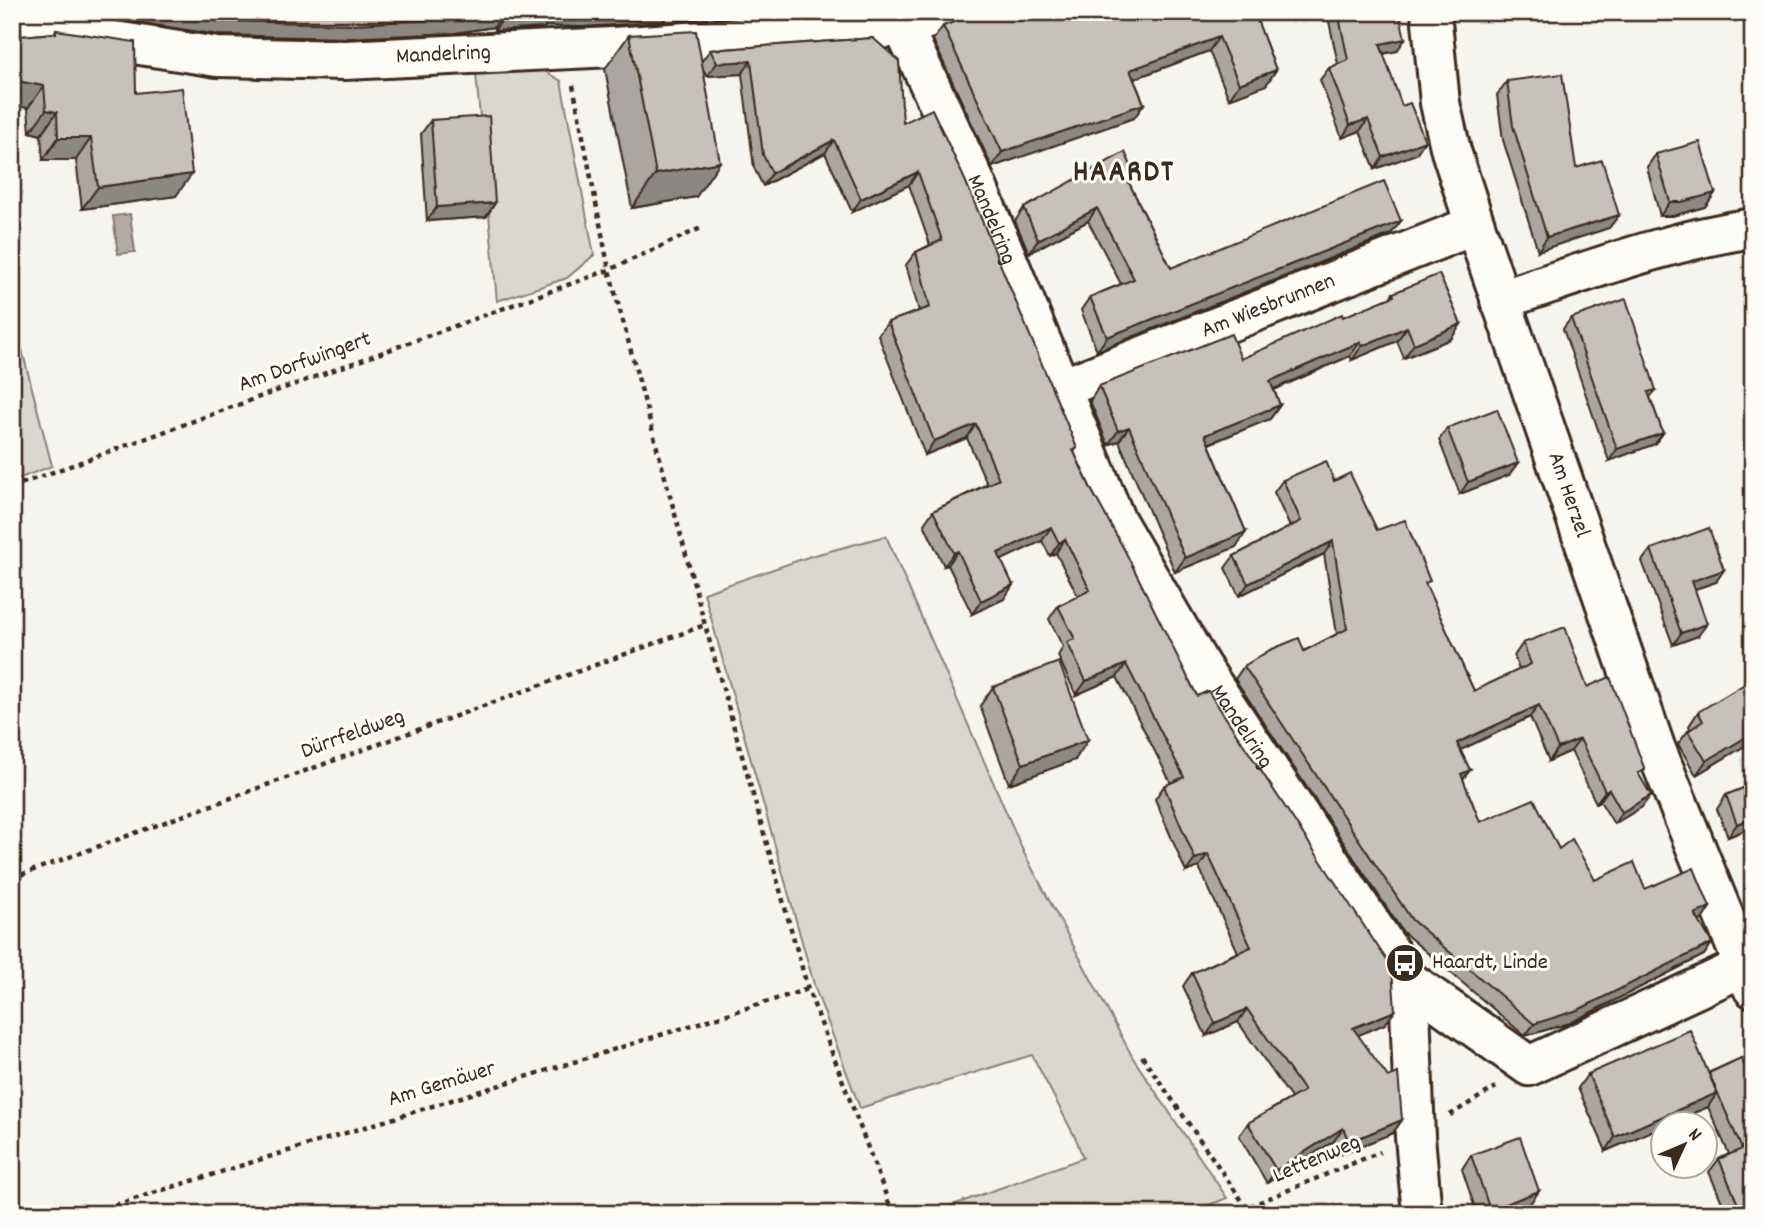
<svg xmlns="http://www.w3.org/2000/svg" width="1765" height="1226" viewBox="0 0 1765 1226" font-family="Dekko,sans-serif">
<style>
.green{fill:#dad6d0;stroke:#8a8077;stroke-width:2}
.water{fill:#b4aca4;stroke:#84786e;stroke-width:2}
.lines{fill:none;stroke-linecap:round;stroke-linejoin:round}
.minor-casing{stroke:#3b2a1e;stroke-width:44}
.path{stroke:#3b2a1e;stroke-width:4.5;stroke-dasharray:5 5;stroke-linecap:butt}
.minor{stroke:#fdfcf7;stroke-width:38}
.wall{fill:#aba6a1;stroke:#3b2a1e;stroke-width:2}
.shaded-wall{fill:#8b8783;stroke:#3b2a1e;stroke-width:2}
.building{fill:#c7c1bb;stroke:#3b2a1e;stroke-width:2}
.labels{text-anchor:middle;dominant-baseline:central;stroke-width:6;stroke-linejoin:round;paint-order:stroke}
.street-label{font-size:23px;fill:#3b2a1e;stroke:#fdfcf7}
.poi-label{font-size:23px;fill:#3b2a1e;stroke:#fdfcf7;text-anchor:start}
.district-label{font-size:30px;font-weight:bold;letter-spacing:2px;fill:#3b2a1e;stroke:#fdfcf7}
</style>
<rect width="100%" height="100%" fill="#f5f4ee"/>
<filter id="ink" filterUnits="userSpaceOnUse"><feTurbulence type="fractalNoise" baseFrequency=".0143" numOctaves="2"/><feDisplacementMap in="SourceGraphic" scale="14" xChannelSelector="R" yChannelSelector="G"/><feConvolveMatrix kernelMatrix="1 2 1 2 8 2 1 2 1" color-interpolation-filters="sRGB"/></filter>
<g filter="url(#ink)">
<g class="green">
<polygon points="539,68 561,81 594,255 567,278 497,301 476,74"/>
<polygon points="12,311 52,466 12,481"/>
<polygon points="886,536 1024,853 1133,1058 1227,1198 1186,1214 928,1214 1083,1158 1076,1139 1032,1055 860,1108 815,988 704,593 811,556"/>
</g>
<polygon class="water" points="130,214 135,252 118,254 113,216"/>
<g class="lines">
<defs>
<g id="minor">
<path id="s1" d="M 1431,12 L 1440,103 L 1451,151 L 1475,225 L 1655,747 L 1753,988"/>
<path id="s2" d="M 12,25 L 217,57 L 345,60 L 613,47 L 903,27 L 948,12"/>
<path id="s3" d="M 903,27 L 976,184 L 1115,519 L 1201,667 L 1409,981 L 1415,1137 L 1422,1214"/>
<path d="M 1500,300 C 1583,273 1666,241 1753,228"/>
<path id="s4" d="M 1062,388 L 1475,225"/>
<polyline points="1409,981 1529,1066 1743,967"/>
</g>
</defs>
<use href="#minor" class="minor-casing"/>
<g class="path">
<polyline points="573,85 609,270 705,625 808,989 893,1214"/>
<polyline points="12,487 609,270 701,228"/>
<polyline points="12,878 705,625"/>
<polyline points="1142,1056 1247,1208"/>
<polyline points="1450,1115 1496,1087"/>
<polyline points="86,1214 808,989"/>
<polyline points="1231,1214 1380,1152"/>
</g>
<use href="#minor" class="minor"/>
</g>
<g class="wall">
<polygon points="72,12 670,12 663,22 582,27 545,26 544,28 494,31 494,27 455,33 345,38 219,35"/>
<polygon points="675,12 799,12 679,21"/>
<polygon points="969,12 1254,12 1276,70 1266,85 1229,99 1209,51 1134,79 1144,104 1134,118 992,167 933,40 943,26 965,18 969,16"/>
<polygon points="1327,12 1399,12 1397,51 1383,54 1416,154 1375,169 1360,131 1342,138 1320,80 1329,68 1338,64"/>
<polygon points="12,18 21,36 54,33 56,30 136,93 176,196 82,209 76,160 43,160 41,135 30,132 28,108 12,105"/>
<polygon points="629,35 701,62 710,50 873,38 903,123 1077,448 1074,452 1091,489 1197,696 1395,1011 1385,1024 1358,1035 1402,1120 1393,1133 1339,1155 1334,1141 1267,1183 1239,1136 1248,1123 1291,1098 1238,1022 1206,1036 1183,986 1192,973 1238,952 1199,867 1186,872 1155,799 1164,786 1171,783 1117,677 1076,695 1058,656 1063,647 1049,619 1058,606 1078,596 1056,553 1050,556 1042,541 1001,560 1004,599 972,614 948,565 944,566 924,524 933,511 987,484 967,438 925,455 878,335 888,322 919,311 906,265 916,252 930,245 909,185 852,212 825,153 763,186 754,168 742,74 707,76 702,67 696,197 632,208 605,69"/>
<polygon points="1507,81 1576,168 1619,215 1609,228 1538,251 1503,140 1497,95"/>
<polygon points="431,120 495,203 486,217 427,221 421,134"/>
<polygon points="1656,154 1715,193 1705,207 1672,216 1660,216 1647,167"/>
<polygon points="1130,185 1171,268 1401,221 1391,234 1097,351 1081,310 1090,297 1121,284 1088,221 1029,253 1015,221 1024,208"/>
<polygon points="1393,293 1461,324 1451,339 1404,358 1397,341 1352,360 1350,356 1274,390 1280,405 1270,419 1209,444 1246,532 1236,547 1175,572 1119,441 1108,445 1090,401 1099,386 1241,359 1390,298"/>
<polygon points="1571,318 1656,390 1650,397 1663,433 1655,444 1609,461 1563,329"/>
<polygon points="1447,428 1509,475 1460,494 1439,440"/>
<polygon points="1283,480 1334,481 1426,586 1474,691 1519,670 1514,656 1523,643 1587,687 1640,777 1642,807 1614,824 1600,801 1596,803 1571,751 1549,761 1530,717 1460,750 1470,770 1463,779 1480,822 1559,849 1595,880 1645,889 1710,907 1702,920 1699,921 1712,943 1704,955 1570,1023 1525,1036 1403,932 1235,679 1244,666 1304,651 1337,634 1324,554 1239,596 1225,568 1234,556 1290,527 1274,492"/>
<polygon points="1651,549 1716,582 1695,589 1698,636 1673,645 1642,561"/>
<polygon points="993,687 1075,760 1009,784 980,706"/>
<polygon points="1698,712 1753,741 1696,775 1678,744 1688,731 1690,729 1689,726"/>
<polygon points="1753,784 1753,827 1728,837 1717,809 1726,795"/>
<polygon points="1741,1058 1753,1214 1727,1214 1709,1172 1719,1159 1729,1154 1708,1107 1667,1124 1663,1124 1663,1126 1606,1151 1578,1088 1588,1074 1708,1073"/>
<polygon points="1471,1155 1539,1191 1529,1205 1506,1214 1477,1214 1462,1169"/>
</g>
<g class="shaded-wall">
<polygon points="72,12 174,12 504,13 494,27 455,33 345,38 219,35"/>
<polygon points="553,12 670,12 663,22 582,27 545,26 544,28 494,31 504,17"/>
<polygon points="685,12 799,12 679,21"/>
<polygon points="1219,37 1209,51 1120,84 1130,70"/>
<polygon points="1405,39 1397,51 1371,56 1380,44"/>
<polygon points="751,61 742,74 707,76 717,63"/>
<polygon points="1276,70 1266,85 1229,99 1239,84"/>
<polygon points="12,80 44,86 28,108 12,105"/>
<polygon points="1144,104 1134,118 992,167 1002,152"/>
<polygon points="46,110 57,112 41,135 30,132"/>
<polygon points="1368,119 1360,131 1342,138 1350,125"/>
<polygon points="58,138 91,138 76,160 43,160"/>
<polygon points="834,140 825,153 763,186 772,173"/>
<polygon points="1425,141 1416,154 1375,169 1383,157"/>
<polygon points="720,162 696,197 632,208 656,174"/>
<polygon points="918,172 909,185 852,212 861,199"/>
<polygon points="192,174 176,196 82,209 98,187"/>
<polygon points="1715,193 1705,207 1672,216 1660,216 1670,202"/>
<polygon points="495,203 486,217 427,221 437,207"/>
<polygon points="1097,208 1088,221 1029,253 1038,240"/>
<polygon points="1619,215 1609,228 1538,251 1547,237"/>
<polygon points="1401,221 1391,234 1097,351 1107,337"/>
<polygon points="1461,324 1451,339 1404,358 1414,344"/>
<polygon points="1407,327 1397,341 1352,360 1362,346"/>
<polygon points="1360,342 1350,356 1260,395 1270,381"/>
<polygon points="1280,405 1270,419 1195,449 1205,435"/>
<polygon points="976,424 967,438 925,455 934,441"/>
<polygon points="1129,427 1119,441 1108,445 1118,431"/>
<polygon points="1663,433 1655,444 1609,461 1617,449"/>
<polygon points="1518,463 1509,475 1460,494 1468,482"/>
<polygon points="1051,527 1042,541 989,566 998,553"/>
<polygon points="1246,532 1236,547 1175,572 1185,558"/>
<polygon points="1065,539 1056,553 1050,556 1059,543"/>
<polygon points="1333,541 1324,554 1239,596 1248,584"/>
<polygon points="958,551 948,565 944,566 954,553"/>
<polygon points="1724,570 1716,582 1683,593 1692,581"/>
<polygon points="1013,585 1004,599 972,614 981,601"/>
<polygon points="1707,624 1698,636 1673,645 1681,633"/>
<polygon points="1126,664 1117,677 1076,695 1086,681"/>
<polygon points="1539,705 1530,717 1448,756 1457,743"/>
<polygon points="1753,733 1753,741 1696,775 1706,761"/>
<polygon points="1580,739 1571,751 1549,761 1558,748"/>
<polygon points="1088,740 1075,760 1009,784 1023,764"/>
<polygon points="1470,770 1461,782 1461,774"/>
<polygon points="1609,789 1600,801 1596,803 1605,791"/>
<polygon points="1651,795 1642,807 1614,824 1622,812"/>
<polygon points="1753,817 1753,827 1728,837 1737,824"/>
<polygon points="1208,854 1199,867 1186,872 1195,859"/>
<polygon points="1710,907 1702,920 1686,926 1695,914"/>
<polygon points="1712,943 1704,955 1570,1023 1525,1036 1534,1024"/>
<polygon points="1247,1009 1238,1022 1206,1036 1215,1023"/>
<polygon points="1395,1011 1385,1024 1344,1041 1353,1028"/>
<polygon points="1717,1093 1708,1107 1667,1124 1663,1124 1663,1126 1606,1151 1615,1137"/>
<polygon points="1402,1120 1393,1133 1339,1155 1349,1142"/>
<polygon points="1343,1128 1334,1141 1267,1183 1276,1170"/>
<polygon points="1539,1191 1529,1205 1506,1214 1488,1214 1490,1210"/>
</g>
<g class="building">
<polygon points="174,12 553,12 554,14 504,17 504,13 465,18 355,24 229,21"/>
<polygon points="1254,12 1276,70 1239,84 1219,37 1130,70 1144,104 1002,152 943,26 965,18 974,12"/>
<polygon points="1338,12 1399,12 1405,39 1380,44 1402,106 1410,103 1425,141 1383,157 1368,119 1350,125 1329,68 1348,60"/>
<polygon points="12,18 20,23 21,36 56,33 56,30 135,42 136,93 182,88 192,174 98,187 91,138 58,138 57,112 46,110 44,86 12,80"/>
<polygon points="696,31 720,162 656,174 629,35"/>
<polygon points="873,38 899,61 903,123 932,109 965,180 1077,448 1073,450 1091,489 1124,549 1197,696 1208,691 1392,968 1395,1011 1353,1028 1388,1077 1398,1073 1402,1120 1349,1142 1343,1128 1276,1170 1248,1123 1304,1091 1247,1009 1215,1023 1192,973 1251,947 1208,854 1195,859 1164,786 1184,777 1126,664 1086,681 1067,642 1075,639 1058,606 1090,590 1065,539 1059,543 1051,527 998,553 1013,585 981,601 958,551 954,553 933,511 999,479 976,424 934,441 888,322 930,307 916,252 942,240 918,172 861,199 834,140 772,173 763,155 751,61 717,63 710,50"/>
<polygon points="1562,74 1576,168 1602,160 1619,215 1547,237 1513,126 1507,81"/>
<polygon points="489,116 495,203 437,207 431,120"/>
<polygon points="1700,142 1715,193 1682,202 1670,202 1656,154"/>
<polygon points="1125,152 1136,177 1128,181 1171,268 1384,181 1401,221 1107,337 1090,297 1134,279 1097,208 1038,240 1024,208"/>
<polygon points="1439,274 1461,324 1414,344 1407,327 1362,346 1360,342 1270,381 1280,405 1205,435 1246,532 1185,558 1129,427 1118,431 1099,386 1231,334 1241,359 1342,314 1343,317 1394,296 1393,293"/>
<polygon points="1626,299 1656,390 1648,392 1663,433 1617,449 1571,318"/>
<polygon points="1497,409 1518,463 1468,482 1447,428"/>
<polygon points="1326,461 1334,481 1350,473 1377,530 1405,520 1430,581 1425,583 1474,691 1531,664 1523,643 1565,627 1587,687 1610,677 1645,770 1638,773 1651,795 1622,812 1609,789 1605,791 1580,739 1558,748 1539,705 1457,743 1470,770 1461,774 1480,822 1534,799 1559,849 1572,839 1595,880 1634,862 1645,889 1694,868 1710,907 1695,914 1712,943 1578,1010 1534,1024 1412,920 1244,666 1270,650 1299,638 1304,651 1347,629 1333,541 1248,584 1234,556 1301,521 1283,480"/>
<polygon points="1709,528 1724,570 1692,581 1707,624 1681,633 1651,549"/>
<polygon points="1059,662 1088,740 1023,764 993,687"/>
<polygon points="1753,679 1753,733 1706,761 1688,731 1703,721 1698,712"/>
<polygon points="1753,784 1753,817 1737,824 1726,795"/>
<polygon points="1690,1030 1717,1093 1615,1137 1588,1074"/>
<polygon points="1741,1058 1753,1085 1753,1214 1742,1214 1719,1159 1742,1149 1709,1073"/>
<polygon points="1520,1137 1539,1191 1490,1210 1471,1155"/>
<polygon points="1347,1209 1349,1214 1337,1214"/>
</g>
</g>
<defs>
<symbol id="bus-disc" viewBox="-11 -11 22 22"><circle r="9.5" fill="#3b2a1e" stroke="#fdfcf7"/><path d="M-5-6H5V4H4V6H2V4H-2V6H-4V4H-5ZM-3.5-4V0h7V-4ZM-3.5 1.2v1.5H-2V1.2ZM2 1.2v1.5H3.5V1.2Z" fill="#fff"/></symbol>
</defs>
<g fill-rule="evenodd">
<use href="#bus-disc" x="1383" y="941" width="44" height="44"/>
</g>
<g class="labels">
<g class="street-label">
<text stroke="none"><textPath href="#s2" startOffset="434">Mandelring</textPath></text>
<text stroke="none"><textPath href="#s3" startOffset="212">Mandelring</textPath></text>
<text stroke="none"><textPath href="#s4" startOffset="222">Am Wiesbrunnen</textPath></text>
<text transform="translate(305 363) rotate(-20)">Am Dorfwingert</text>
<text stroke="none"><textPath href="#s1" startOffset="504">Am Herzel</textPath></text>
<text stroke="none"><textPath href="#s3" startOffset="779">Mandelring</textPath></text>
<text transform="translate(353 735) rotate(-20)">Dürrfeldweg</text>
<text transform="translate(442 1085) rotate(-17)">Am Gemäuer</text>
<text transform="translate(1317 1160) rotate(-23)">Lettenweg</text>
</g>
<g class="poi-label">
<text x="1432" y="963">Haardt, Linde</text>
</g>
<g class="district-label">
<text x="1124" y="174">HAARDT</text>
</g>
</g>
<rect width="1765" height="1226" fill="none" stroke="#fdfcf7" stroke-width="42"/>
<rect x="21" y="21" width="1723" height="1184" fill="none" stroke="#3b2a1e" stroke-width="2.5" filter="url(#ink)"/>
<g transform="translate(1684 1145) rotate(46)"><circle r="33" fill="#fdfcf7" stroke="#afa8a0" stroke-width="2"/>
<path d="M0-5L12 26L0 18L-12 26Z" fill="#3b2a1e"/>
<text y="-10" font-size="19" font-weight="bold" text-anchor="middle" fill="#3b2a1e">N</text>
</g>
</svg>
